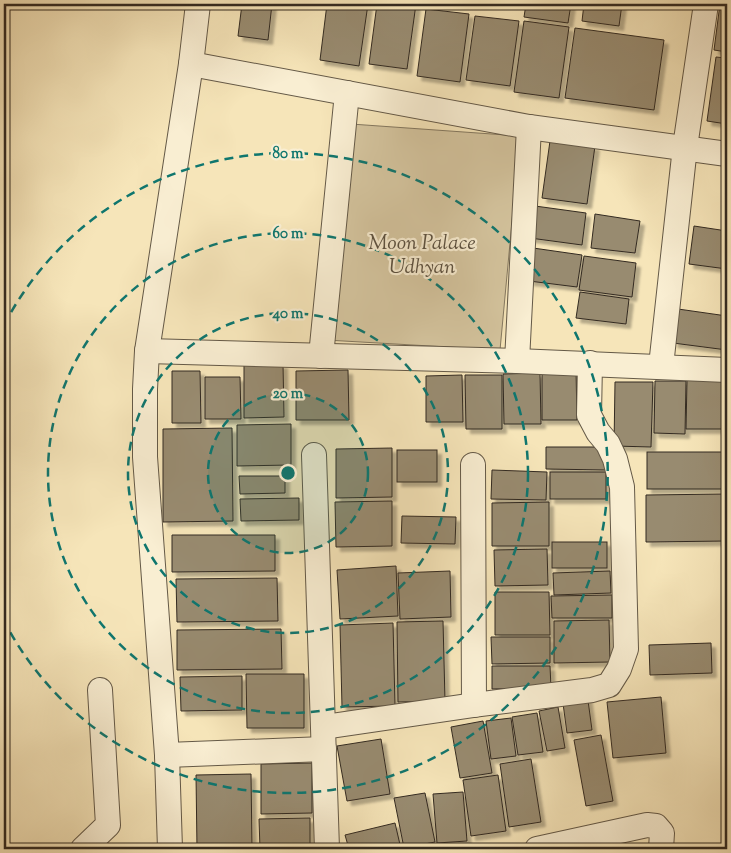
<svg xmlns="http://www.w3.org/2000/svg" width="731" height="853" viewBox="0 0 731 853" font-family="'Sorts Mill Goudy',serif">
<style>
.green{fill:#d5c59f;stroke:#847860}
.building{fill:#988b70;stroke:#332a21;filter:url(#shadow)}
.lines{fill:none;stroke-linecap:round;stroke-linejoin:round}
.street-casing{stroke:#645947;stroke-width:26}
.street{stroke:#f9eed2;stroke-width:24}
.ring{fill:none;stroke:#0f766e;stroke-width:2.5;stroke-dasharray:9 6}
.labels{text-anchor:middle;dominant-baseline:central;stroke-width:4.5;stroke-linejoin:round;paint-order:stroke}
.park-label{font-size:21px;font-style:italic;fill:#5c5140;stroke:#f9eed2}
.centre{fill:#0f766e;stroke:#f9eed2;stroke-width:2.5}
.ring-label{font-size:15px;text-anchor:middle;font-weight:bold;fill:#0f766e;stroke:#f9eed2;stroke-width:4.5;stroke-linejoin:round;paint-order:stroke}
</style>
<defs>
<filter id="shadow"><feDropShadow dx="4.5" dy="4.5" stdDeviation="1" flood-color="#0004"/></filter>
</defs>
<rect width="100%" height="100%" fill="#f6e5b9"/>
<filter id="stains"><feTurbulence type="fractalNoise" baseFrequency=".004" numOctaves="4"/><feColorMatrix values="0 0 0 0 .2 0 0 0 0 .09 0 0 0 0 .02 0 0 0 .5 -.17"/></filter>
<radialGradient id="worn" r=".72"><stop offset=".6" stop-color="#630" stop-opacity="0"/><stop offset="1" stop-color="#630" stop-opacity=".3"/></radialGradient>
<polygon class="green" points="351,124 520,136 500,350 326,340"/>
<g class="building">
<polygon points="242,4 272,4 268,40 238,36"/>
<polygon points="327,4 368,4 359,66 320,60"/>
<polygon points="377,4 416,4 407,69 369,64"/>
<polygon points="526,4 571,4 568,23 524,17"/>
<polygon points="584,4 622,4 619,26 582,21"/>
<polygon points="720,4 727,4 727,52 714,50"/>
<polygon points="426,9 469,14 460,82 417,76"/>
<polygon points="475,16 519,21 510,86 466,80"/>
<polygon points="524,21 569,27 559,98 514,92"/>
<polygon points="575,28 664,40 654,110 565,98"/>
<polygon points="716,57 727,58 727,124 707,121"/>
<polygon points="550,141 595,146 587,204 542,198"/>
<polygon points="535,206 586,213 582,245 530,238"/>
<polygon points="595,214 640,221 635,253 591,248"/>
<polygon points="694,226 727,231 727,269 689,264"/>
<polygon points="533,248 582,255 577,287 529,281"/>
<polygon points="584,256 636,263 632,297 579,290"/>
<polygon points="580,292 629,299 626,324 576,318"/>
<polygon points="678,309 727,316 727,350 673,343"/>
<polygon points="283,364 284,417 244,418 244,365"/>
<polygon points="542,369 576,369 577,420 542,420"/>
<polygon points="348,370 349,420 296,420 296,371"/>
<polygon points="172,371 200,371 201,423 172,423"/>
<polygon points="540,373 541,424 504,424 503,374"/>
<polygon points="462,375 463,422 426,422 426,376"/>
<polygon points="465,375 502,375 502,429 466,429"/>
<polygon points="205,377 240,377 241,419 205,419"/>
<polygon points="687,380 724,381 723,429 686,429"/>
<polygon points="655,381 686,381 685,434 654,433"/>
<polygon points="726,381 727,381 727,432 725,432"/>
<polygon points="615,382 653,382 651,447 614,446"/>
<polygon points="291,424 291,465 237,466 237,425"/>
<polygon points="232,428 233,521 163,522 163,429"/>
<polygon points="546,447 606,447 606,470 546,469"/>
<polygon points="392,448 392,497 336,498 336,449"/>
<rect x="397" y="450" width="40" height="32"/>
<rect x="647" y="452" width="80" height="37"/>
<polygon points="492,470 547,472 546,500 491,499"/>
<rect x="550" y="472" width="56" height="27"/>
<polygon points="239,476 285,476 285,493 240,494"/>
<polygon points="727,494 727,541 646,542 646,495"/>
<polygon points="299,498 299,520 241,521 240,499"/>
<polygon points="392,501 392,546 336,547 335,502"/>
<polygon points="549,502 549,546 492,546 492,503"/>
<polygon points="402,516 456,517 455,544 401,543"/>
<polygon points="172,535 275,535 275,571 172,572"/>
<rect x="552" y="542" width="55" height="26"/>
<polygon points="547,549 548,585 495,586 494,550"/>
<polygon points="396,566 398,616 340,619 337,570"/>
<polygon points="450,571 451,617 400,619 398,573"/>
<polygon points="610,571 611,593 554,595 553,573"/>
<polygon points="277,578 278,621 177,622 176,579"/>
<polygon points="495,592 549,592 550,635 495,635"/>
<polygon points="612,595 612,618 552,618 551,596"/>
<polygon points="609,620 610,662 554,663 554,621"/>
<polygon points="443,621 445,701 398,702 397,622"/>
<polygon points="393,623 395,706 342,707 340,625"/>
<polygon points="281,629 282,669 177,670 177,630"/>
<polygon points="491,637 550,637 550,663 492,664"/>
<polygon points="711,643 712,673 650,675 649,645"/>
<polygon points="492,666 550,666 551,688 492,689"/>
<polygon points="246,674 304,674 304,728 247,728"/>
<polygon points="242,676 242,710 181,711 180,677"/>
<polygon points="587,693 592,730 567,733 562,696"/>
<polygon points="661,697 666,753 613,758 607,702"/>
<polygon points="558,707 565,748 547,751 539,711"/>
<polygon points="537,713 543,752 518,755 512,717"/>
<polygon points="511,718 516,756 491,759 486,721"/>
<polygon points="483,721 492,773 460,778 451,727"/>
<polygon points="601,735 613,801 586,806 574,740"/>
<polygon points="381,739 390,794 347,801 337,746"/>
<polygon points="531,759 541,822 509,827 500,764"/>
<polygon points="312,763 312,813 261,814 261,764"/>
<polygon points="251,774 252,849 197,849 196,775"/>
<polygon points="498,775 506,831 471,836 463,780"/>
<polygon points="463,792 467,841 437,843 433,794"/>
<polygon points="425,793 435,842 404,848 394,798"/>
<polygon points="310,818 310,849 260,849 259,819"/>
<polygon points="395,823 401,849 349,849 345,835"/>
</g>
<g class="lines">
<defs>
<g id="street">
<polyline points="191,64 529,127 727,154"/>
<polyline points="147,351 517,361 727,370"/>
<polyline points="321,356 347,93"/>
<polyline points="517,361 529,127"/>
<polyline points="661,366 685,147 706,4"/>
<polyline points="314,455 327,849"/>
<polyline points="473,465 474,705"/>
<polyline points="324,727 474,705 592,690 609,685 619,669 626,649 622,487 615,459 608,444 598,432 589,415 590,363"/>
<polyline points="167,755 324,749"/>
<polyline points="83,849 108,825 100,690"/>
<polyline points="170,849 167,755 145,457 145,389 147,351 191,64 198,4"/>
<polyline points="537,849 647,825 656,826 662,833 661,849"/>
</g>
</defs>
<use href="#street" class="street-casing"/>
<use href="#street" class="street"/>
</g>
<circle cx="288" cy="473" r="80" fill="#0f766e" fill-opacity=".12"/>
<g class="ring">
<circle cx="288" cy="473" r="80"/>
<circle cx="288" cy="473" r="160"/>
<circle cx="288" cy="473" r="240"/>
<path d="M4 325A320 320 0 1 1 4 621"/>
</g>
<g class="labels">
<g class="park-label">
<text x="422" y="244">Moon Palace<tspan x="422" dy="24">Udhyan</tspan></text>
</g>
</g>
<circle cx="288" cy="473" r="8" class="centre"/>
<g class="ring-label">
<text x="288" y="158">80 m</text>
<text x="288" y="238">60 m</text>
<text x="288" y="318">40 m</text>
<text x="288" y="398">20 m</text>
</g>
<rect width="731" height="853" fill="none" stroke="#f6e5b9" stroke-width="20"/>
<rect x="5" y="5" width="721" height="843" fill="none" stroke="#332a21" stroke-width="2.5"/>
<rect x="10" y="10" width="711" height="833" fill="none" stroke="#332a21"/>
<rect width="100%" height="100%" filter="url(#stains)"/>
<rect width="100%" height="100%" fill="url(#worn)"/>
</svg>
